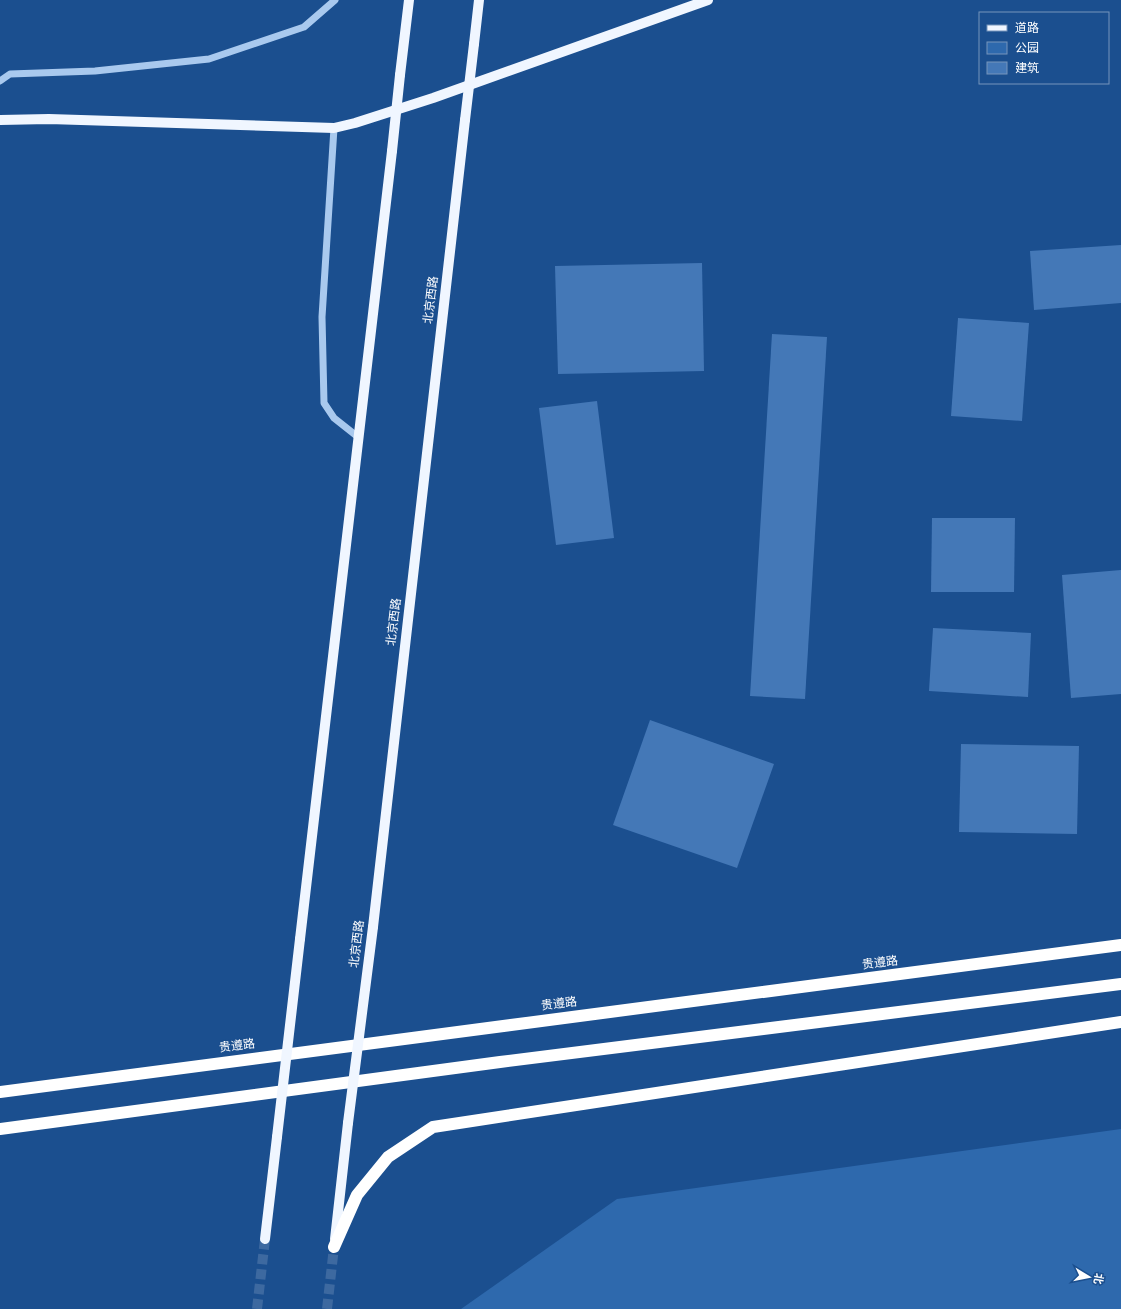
<svg xmlns="http://www.w3.org/2000/svg" width="1121" height="1309" viewBox="0 0 1121 1309" font-family="'Sofia Sans Condensed','Noto Sans SC',sans-serif">
<style>
.green{fill:#2e69ad}
.building{fill:#4478b7}
.lines{fill:none;stroke-linecap:round;stroke-linejoin:round}
.major-tunnel{stroke:#3d69a0;stroke-width:10;stroke-dasharray:10 5;stroke-linecap:butt}
.minor{stroke:#a9c9ee;stroke-width:7}
.major{stroke:#f0f6ff;stroke-width:10}
.highway{stroke:#fff;stroke-width:12}
.major-bridge{stroke:#f0f6ff;stroke-width:10}
.labels{text-anchor:middle;dominant-baseline:central;stroke-width:3;stroke-linejoin:round;paint-order:stroke}
.street-label{font-size:12px;fill:#fff;stroke:#1b4f8f}
</style>
<rect width="100%" height="100%" fill="#1b4f8f"/>
<polygon class="green" points="1121,1129 1121,1309 461,1309 617,1199"/>
<g class="building">
<polygon points="1121,245 1121,303 1034,310 1030,251"/>
<polygon points="702,263 704,371 558,374 555,266"/>
<polygon points="958,318 1029,323 1022,421 951,416"/>
<polygon points="772,334 827,337 805,699 750,696"/>
<polygon points="597,401 614,538 556,545 539,408"/>
<polygon points="932,518 1015,518 1014,592 931,592"/>
<polygon points="1121,570 1121,694 1071,698 1062,575"/>
<polygon points="933,628 1031,633 1028,697 929,691"/>
<polygon points="650,720 774,764 737,868 613,825"/>
<polygon points="961,744 1079,746 1077,834 959,832"/>
</g>
<g class="lines">
<g class="major-tunnel">
<polyline points="257,1309 265,1239"/>
<polyline points="327,1309 334,1247"/>
</g>
<g class="minor">
<polyline points="0,81 10,74 95,71 209,59 304,27 335,0"/>
<polyline points="334,128 322,317 324,403 334,418 358,437"/>
</g>
<g class="major">
<polyline points="474,44 479,0"/>
<polyline points="400,75 409,0"/>
<polyline points="0,120 49,119 334,128 355,123 433,98 708,0"/>
<polyline points="373,927 465,120"/>
<polyline points="300,939 392,151"/>
<polyline points="265,1239 277,1137"/>
<polyline points="335,1239 348,1123"/>
</g>
<g class="highway">
<polyline points="0,1092 1121,945"/>
<polyline points="0,1129 500,1062 1121,984"/>
<polyline points="334,1247 357,1195 388,1157 433,1127 1121,1022"/>
</g>
<g class="major-bridge">
<polyline points="465,120 474,44"/>
<polyline points="392,151 400,75"/>
<polyline points="348,1123 373,927"/>
<polyline points="277,1137 300,939"/>
</g>
</g>
<g class="labels">
<g class="street-label">
<text transform="translate(431 300) rotate(-83)">北京西路</text>
<text transform="translate(394 622) rotate(-83)">北京西路</text>
<text transform="translate(357 944) rotate(-83)">北京西路</text>
<text transform="translate(880 963) rotate(-7)">贵遵路</text>
<text transform="translate(559 1004) rotate(-7)">贵遵路</text>
<text transform="translate(237 1046) rotate(-7)">贵遵路</text>
</g>
</g>
<rect x="979" y="12" width="130" height="72" fill="#1b4f8f" stroke="#7695bc"/>
<rect x="987" y="25" width="20" height="6" fill="#f0f6ff" stroke="#7695bc"/>
<text x="1015" y="32" font-size="12" fill="#ffffff">道路</text>
<rect x="987" y="42" width="20" height="12" fill="#2e69ad" stroke="#7695bc"/>
<text x="1015" y="52" font-size="12" fill="#ffffff">公园</text>
<rect x="987" y="62" width="20" height="12" fill="#4478b7" stroke="#7695bc"/>
<text x="1015" y="72" font-size="12" fill="#ffffff">建筑</text>
<g transform="translate(1089 1277) rotate(100)" stroke="#1b4f8f" stroke-width="3" paint-order="stroke">
<path d="M0-3L7 15L0 10L-7 15Z" fill="#ffffff"/>
<text y="-6" font-size="11" font-weight="bold" text-anchor="middle" fill="#ffffff">北</text>
</g>
</svg>
